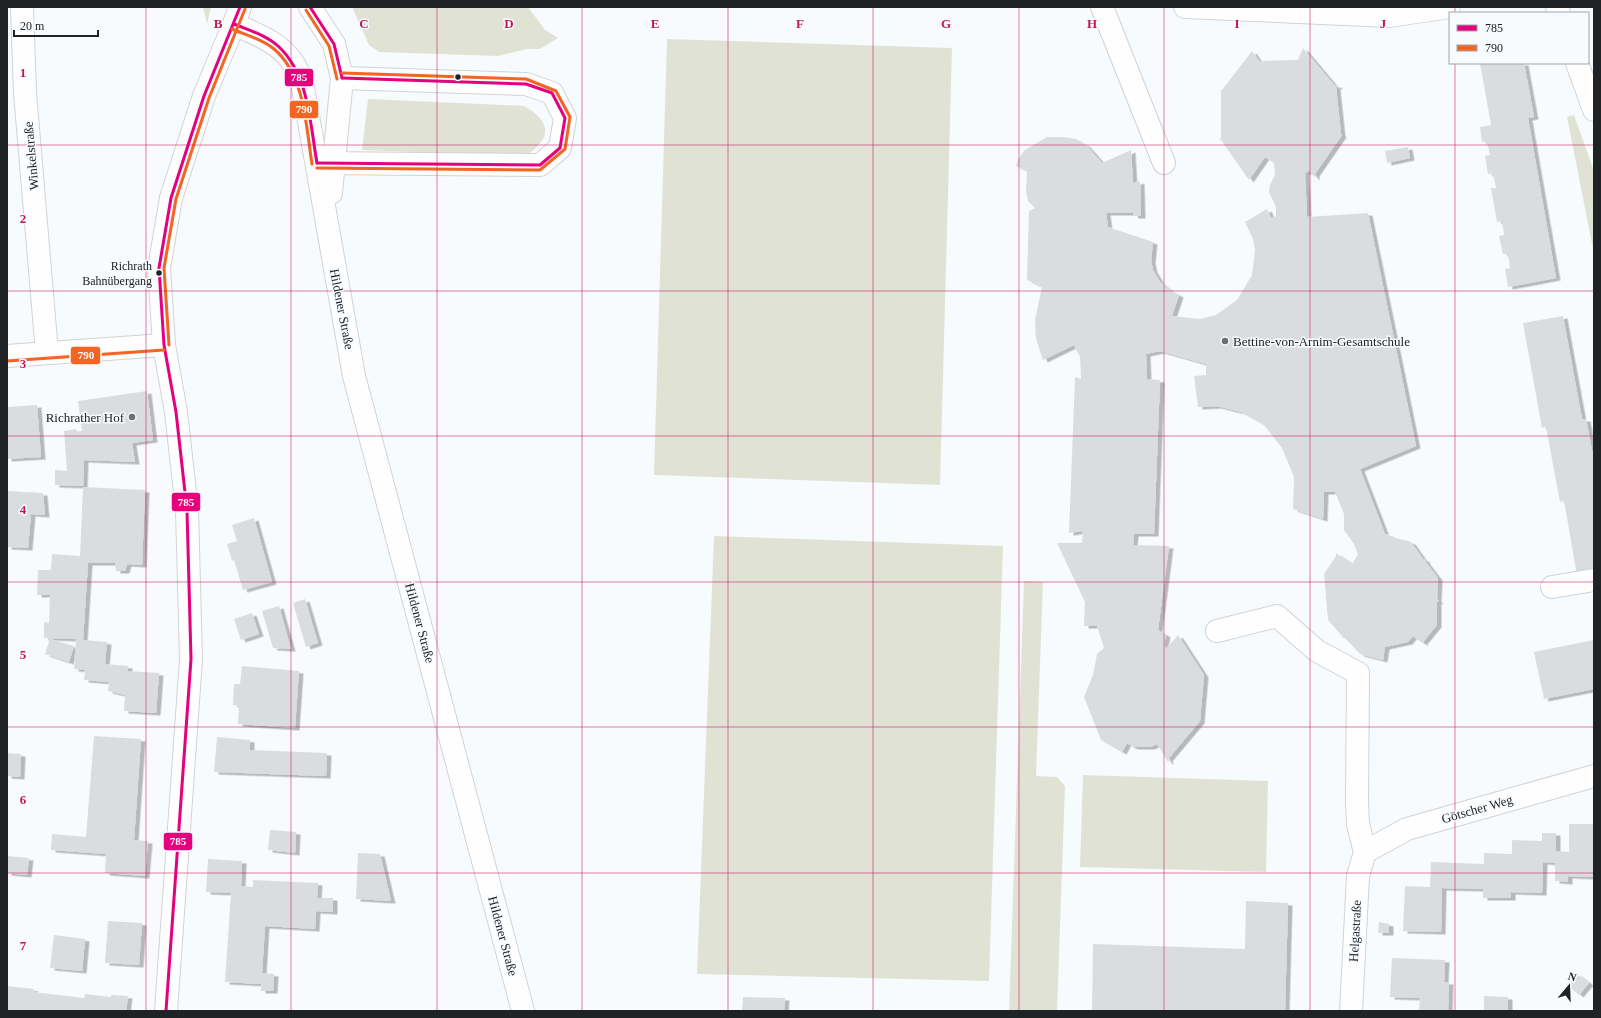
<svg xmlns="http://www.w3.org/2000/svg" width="1601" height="1018" viewBox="0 0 1601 1018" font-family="Georgia,serif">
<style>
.green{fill:#e0e3d4}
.building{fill:#dadde0;filter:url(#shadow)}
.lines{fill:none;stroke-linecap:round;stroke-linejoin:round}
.minor-casing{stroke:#d0d3d5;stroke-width:24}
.major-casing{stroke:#d0d3d5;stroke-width:24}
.minor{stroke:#fefeff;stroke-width:22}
.major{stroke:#fefeff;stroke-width:22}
.bus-1-casing{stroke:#f7fbfe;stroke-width:6}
.bus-2-casing{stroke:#f7fbfe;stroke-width:6}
.bus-1{stroke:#e5007d;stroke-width:3}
.bus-2{stroke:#f26522;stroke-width:3}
.grid{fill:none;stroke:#c2185b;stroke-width:1;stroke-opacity:0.55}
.bus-dot{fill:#202326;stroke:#f7fbfe;stroke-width:1.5}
.poi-dot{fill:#6c6f71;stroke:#f7fbfe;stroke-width:1.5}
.labels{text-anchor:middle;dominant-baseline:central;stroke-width:3;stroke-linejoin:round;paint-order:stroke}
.bus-label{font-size:12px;fill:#202326;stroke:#f7fbfe;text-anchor:end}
.street-label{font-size:13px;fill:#202326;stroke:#f7fbfe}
.poi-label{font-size:13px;fill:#202326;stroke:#f7fbfe;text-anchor:start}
.grid-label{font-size:13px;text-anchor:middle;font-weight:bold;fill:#c2185b;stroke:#f7fbfe;stroke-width:3;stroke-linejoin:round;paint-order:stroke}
.line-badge{stroke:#f7fbfe;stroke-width:1.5}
.badge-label{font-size:11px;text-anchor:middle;font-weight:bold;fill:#fff}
</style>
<defs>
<filter id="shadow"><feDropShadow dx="4.5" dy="2.5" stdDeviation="0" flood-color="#0004"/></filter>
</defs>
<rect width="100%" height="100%" fill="#f8fbfd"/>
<g class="green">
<polygon points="203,7 211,7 207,24"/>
<polygon points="352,7 528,7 545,30 558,38 540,49 527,49 498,56 379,52 369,45"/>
<polygon points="667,39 952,48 940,485 654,475"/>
<path d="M 368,99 L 524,106 C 552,121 552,140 525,156 L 362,150 Z"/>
<polygon points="1574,115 1594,171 1594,254 1567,117"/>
<polygon points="714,536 1003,546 989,981 697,974"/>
<polygon points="1024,581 1043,582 1036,776 1057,777 1065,786 1057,1011 1009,1011"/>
<polygon points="1083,775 1268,781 1266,872 1080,867"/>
</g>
<g class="building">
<polygon points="1303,48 1335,86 1337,85 1338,87 1336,87 1341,134 1342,135 1315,174 1315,178 1309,170 1305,173 1307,217 1368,213 1416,446 1360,469 1385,534 1389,534 1389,536 1411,542 1423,559 1426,560 1425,561 1438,578 1437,600 1439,601 1437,602 1437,625 1423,642 1424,644 1413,636 1408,642 1385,647 1383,660 1360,654 1345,638 1342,638 1343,637 1328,620 1326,598 1325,598 1326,596 1324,574 1336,556 1336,553 1352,564 1358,555 1354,544 1344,530 1344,514 1335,492 1324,492 1323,519 1293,509 1294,477 1282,448 1264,425 1241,412 1217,406 1198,407 1194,376 1206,375 1206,364 1160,351 1146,354 1147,379 1160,380 1154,534 1134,534 1133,545 1169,546 1158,630 1166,635 1164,644 1166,649 1178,635 1204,675 1200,721 1168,759 1169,761 1168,762 1157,744 1150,747 1133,747 1127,743 1122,752 1101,740 1084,697 1093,675 1097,654 1104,648 1097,626 1084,626 1085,602 1057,543 1082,543 1083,531 1069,533 1075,377 1081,379 1080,357 1074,345 1043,360 1036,339 1035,320 1042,287 1027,280 1029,211 1035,208 1028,201 1026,191 1027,171 1016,166 1018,159 1025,150 1047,137 1063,137 1076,139 1086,145 1102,163 1131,150 1133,183 1140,181 1141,216 1134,216 1133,213 1106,213 1108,227 1153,242 1151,261 1153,270 1160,282 1171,291 1179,295 1172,316 1200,319 1216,315 1237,300 1252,275 1255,250 1253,239 1245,222 1267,209 1271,218 1276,216 1276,207 1269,192 1270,185 1275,175 1274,163 1265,157 1249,180 1221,140 1219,140 1221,138 1221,91 1219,90 1222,90 1252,51 1259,61 1298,60"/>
<polygon points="1480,63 1524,63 1534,117 1528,118 1556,278 1508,287 1505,269 1510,268 1508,254 1503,254 1499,236 1504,235 1502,221 1497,222 1491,188 1496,188 1493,173 1488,174 1485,156 1490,155 1487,142 1482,142 1480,127 1491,125"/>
<polygon points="1408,147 1410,158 1387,163 1385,151"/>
<polygon points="1563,316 1582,419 1586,419 1594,461 1594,572 1577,575 1564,501 1560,502 1546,427 1542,428 1523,323"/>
<polygon points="147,391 153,440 132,443 135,462 84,460 83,486 55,485 55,470 67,471 64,431 76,429 77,432 82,431 78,401"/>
<polygon points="37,405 41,457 7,459 7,407"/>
<polygon points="83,487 145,490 142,565 127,564 125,571 116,571 115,563 88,563 83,640 107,642 105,664 128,666 128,671 159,673 156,713 124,711 125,695 108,691 109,682 84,680 85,670 74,669 76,639 44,638 44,622 49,623 50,595 37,595 38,570 51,570 52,554 80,556"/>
<polygon points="7,491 43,493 45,515 31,514 28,548 7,547"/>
<polygon points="254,518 272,582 243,590 234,560 232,561 227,544 237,541 232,525"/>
<polygon points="305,599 318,643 306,647 293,603"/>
<polygon points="279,606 291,649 273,648 262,611"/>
<polygon points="252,613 259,634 241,640 234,619"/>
<polygon points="50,639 74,646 69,662 45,654"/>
<polygon points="1594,640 1594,689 1544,699 1534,652"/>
<polygon points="242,666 299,671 295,728 238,724 239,706 233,705 234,684 240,684"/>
<polygon points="94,736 141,739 134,840 148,841 145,876 105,873 106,854 51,850 52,834 86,837"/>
<polygon points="217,737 250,740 250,750 327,753 326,776 214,772"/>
<polygon points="7,753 21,754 20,777 7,776"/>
<polygon points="1569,824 1594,824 1594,877 1568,876 1568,882 1555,881 1555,863 1543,862 1542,893 1511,892 1511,898 1483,898 1483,889 1442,888 1441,932 1403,931 1405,886 1430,887 1431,862 1484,864 1484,853 1512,854 1512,840 1542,841 1542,833 1556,833 1556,851 1569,852"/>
<polygon points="270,830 296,832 295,853 268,850"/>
<polygon points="358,853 380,854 391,901 356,899"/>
<polygon points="7,856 29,858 27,875 7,873"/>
<polygon points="208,859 242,861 241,886 253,887 253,880 318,883 317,898 333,898 333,912 316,911 315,929 265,926 262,973 274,974 273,991 261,991 261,984 225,982 231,893 206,892"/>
<polygon points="1246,901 1288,903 1285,1011 1092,1011 1093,944 1245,949"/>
<polygon points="108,921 142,923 139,965 105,963"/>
<polygon points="1379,922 1389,924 1389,933 1378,933"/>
<polygon points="54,935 85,939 82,971 50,968"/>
<polygon points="1392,958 1445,960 1444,982 1449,982 1448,1011 1419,1011 1420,998 1390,997"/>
<polygon points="1577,974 1589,983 1579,995 1568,985"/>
<polygon points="7,986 34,989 33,992 84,998 85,994 111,997 111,995 128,996 126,1011 7,1011"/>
<polygon points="1484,996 1508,997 1508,1011 1484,1011"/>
<polygon points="743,997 785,998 784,1011 742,1011"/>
</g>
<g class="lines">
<defs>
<g id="minor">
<polyline points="22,7 25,93 47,353"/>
<polyline points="1102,7 1164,163"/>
<polyline points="1185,7 1389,16 1449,7"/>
<polyline points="1557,7 1559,13"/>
<polyline points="1577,63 1594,110"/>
<polyline points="317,163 540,165 560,148 565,118 552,93 526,84 342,78"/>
<polyline points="7,356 164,345"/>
<polyline points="1552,587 1594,580"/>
<polyline points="1217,631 1277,616 1317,651 1358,673 1357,802 1358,824 1365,852 1358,876 1351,1011"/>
<polyline points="1365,852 1407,829 1594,776"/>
<polyline points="166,1011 191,659 187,510 176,412 164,345 159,268 171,198 204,96 234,24"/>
</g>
<g id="major">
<path d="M 240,7 L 234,24 C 255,34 277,41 291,60 C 296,66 299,75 302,82 L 354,376 L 523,1011"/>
<polyline points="310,7 334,44 342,78 331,193"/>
</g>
</defs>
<use href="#minor" class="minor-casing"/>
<use href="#major" class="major-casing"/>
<use href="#minor" class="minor"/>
<use href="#major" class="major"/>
<defs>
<g id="bus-1">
<polyline points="310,7 334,44 342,78"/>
<path d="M 234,24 C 248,30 266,35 278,46 C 309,74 310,124 317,163"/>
<polyline points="317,163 540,165 560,148 565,118 552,93 526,84 342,78"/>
<polyline points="166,1011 191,659 187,510 176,412 164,345 159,268 171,198 204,96 240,7"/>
</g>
<g id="bus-2">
<polyline points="306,10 329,46 337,79"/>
<path d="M 232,29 C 246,35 262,39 274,49 C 305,75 306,127 312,164"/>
<polyline points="317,168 540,170 565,149 570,117 556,91 526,79 342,73"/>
<polyline points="169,345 164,268 176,199 209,98 245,9"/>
<polyline points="7,361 164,350"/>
</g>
</defs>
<use href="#bus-1" class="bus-1-casing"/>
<use href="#bus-2" class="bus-2-casing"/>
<use href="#bus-1" class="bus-1"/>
<use href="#bus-2" class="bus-2"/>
</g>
<path class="grid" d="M 146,7 L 146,1011M 291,7 L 291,1011M 437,7 L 437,1011M 582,7 L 582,1011M 728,7 L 728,1011M 873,7 L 873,1011M 1019,7 L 1019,1011M 1164,7 L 1164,1011M 1310,7 L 1310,1011M 1455,7 L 1455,13M 1455,63 L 1455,1011M 7,145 L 1594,145M 7,291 L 1594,291M 7,436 L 1594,436M 7,582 L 1594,582M 7,727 L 1594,727M 7,873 L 1594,873"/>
<g class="bus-dot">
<circle cx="458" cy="77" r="3.5"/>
<circle cx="159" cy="273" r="3.5"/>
</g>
<g class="poi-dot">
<circle cx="1225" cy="341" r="4"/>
<circle cx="132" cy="417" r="4"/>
</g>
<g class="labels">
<g class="bus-label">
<text x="152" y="266">Richrath<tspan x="152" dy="15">Bahnübergang</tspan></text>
</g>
<g class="street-label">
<text transform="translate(31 156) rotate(-95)">Winkelstraße</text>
<text transform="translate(342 309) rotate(79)">Hildener Straße</text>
<text transform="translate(420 623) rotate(75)">Hildener Straße</text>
<text transform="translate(1477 809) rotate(-16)">Götscher Weg</text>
<text transform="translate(1355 931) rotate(-87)">Helgastraße</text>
<text transform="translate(503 936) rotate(75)">Hildener Straße</text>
</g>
<g class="poi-label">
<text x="1233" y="341">Bettine-von-Arnim-Gesamtschule</text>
<text x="124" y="417" text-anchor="end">Richrather Hof</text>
</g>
</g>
<g class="grid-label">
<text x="218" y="28">B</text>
<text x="364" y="28">C</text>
<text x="509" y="28">D</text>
<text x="655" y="28">E</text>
<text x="800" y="28">F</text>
<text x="946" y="28">G</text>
<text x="1092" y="28">H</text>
<text x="1237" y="28">I</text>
<text x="1383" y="28">J</text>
<text x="23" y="77">1</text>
<text x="23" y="223">2</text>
<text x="23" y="368">3</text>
<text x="23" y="514">4</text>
<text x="23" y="659">5</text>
<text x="23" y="804">6</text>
<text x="23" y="950">7</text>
</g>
<g class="line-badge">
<rect x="284" y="68" width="30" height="19" rx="4" fill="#e5007d"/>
<rect x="289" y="100" width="30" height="19" rx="4" fill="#f26522"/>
<rect x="70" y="346" width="31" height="19" rx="4" fill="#f26522"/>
<rect x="171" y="492" width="30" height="20" rx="4" fill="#e5007d"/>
<rect x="163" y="832" width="30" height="19" rx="4" fill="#e5007d"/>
</g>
<g class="badge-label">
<text x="299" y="81">785</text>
<text x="304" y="113">790</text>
<text x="86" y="359">790</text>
<text x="186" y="506">785</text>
<text x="178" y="845">785</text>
</g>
<rect width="1601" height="1018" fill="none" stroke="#202326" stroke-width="16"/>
<rect x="1449" y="12" width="140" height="52" fill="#f7fbfe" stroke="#a1a5a8"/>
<rect x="1457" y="25" width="20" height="6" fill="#e5007d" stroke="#a1a5a8"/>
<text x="1485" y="32" font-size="12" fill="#202326">785</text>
<rect x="1457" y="45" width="20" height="6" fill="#f26522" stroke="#a1a5a8"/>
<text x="1485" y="52" font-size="12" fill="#202326">790</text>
<g transform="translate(1569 986) rotate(19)" stroke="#f7fbfe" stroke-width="3" paint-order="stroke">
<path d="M0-3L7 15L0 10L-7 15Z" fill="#202326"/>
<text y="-6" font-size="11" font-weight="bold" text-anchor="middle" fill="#202326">N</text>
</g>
<path d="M14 30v6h84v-6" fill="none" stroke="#202326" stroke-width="2"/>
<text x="20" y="30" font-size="12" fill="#202326" stroke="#f7fbfe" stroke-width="3" paint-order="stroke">20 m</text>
</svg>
